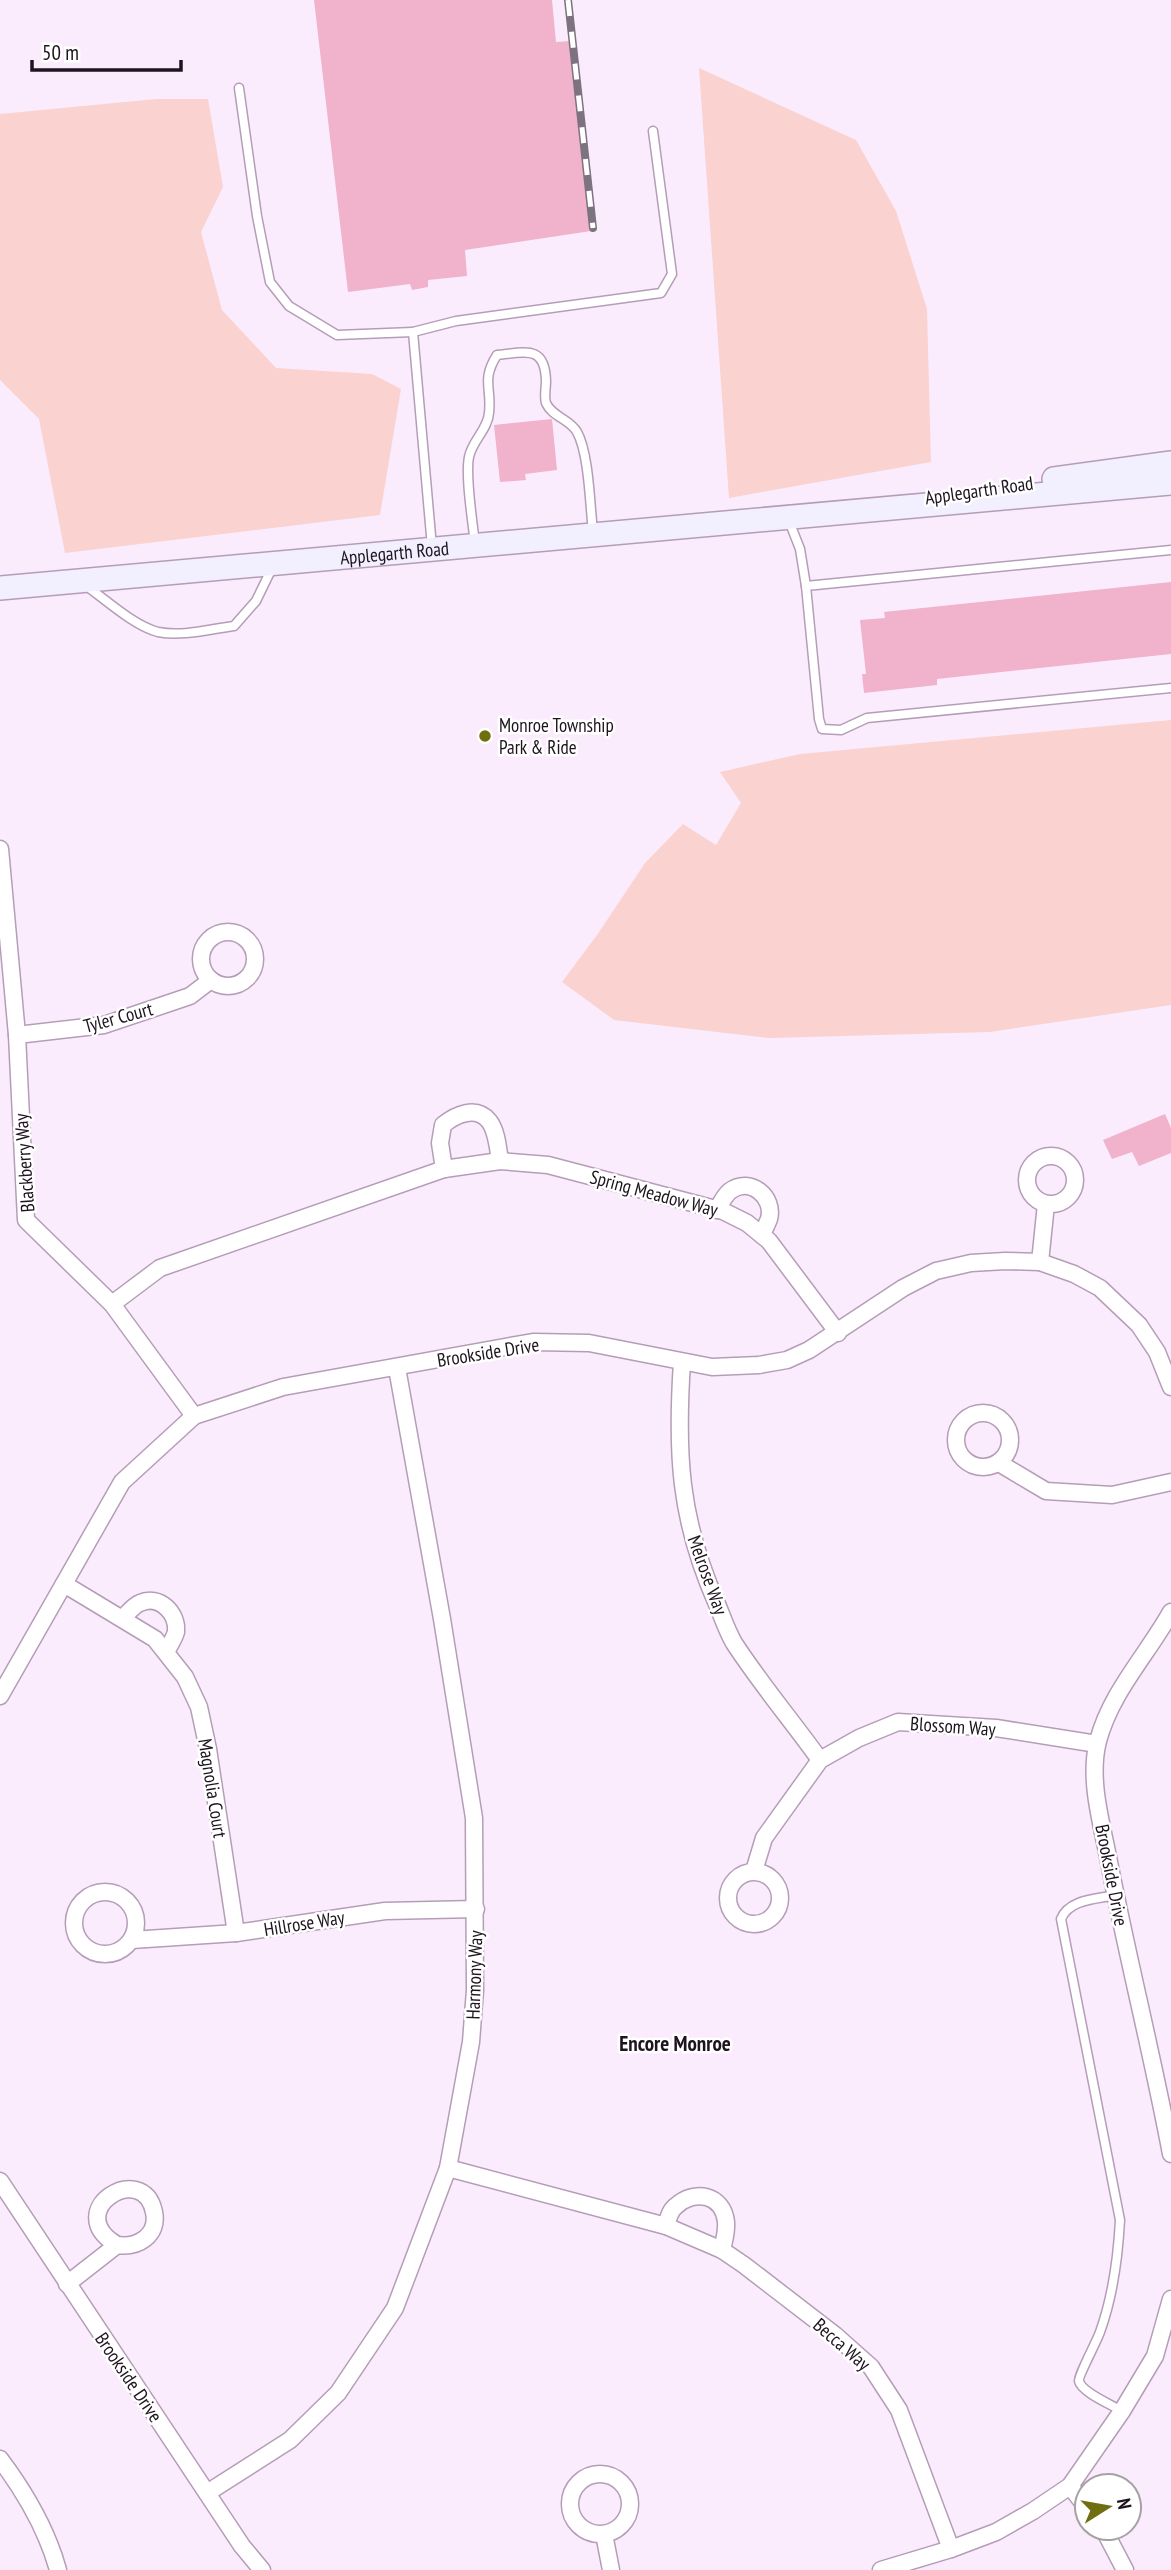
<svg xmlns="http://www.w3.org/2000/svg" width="1171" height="2570" viewBox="0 0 1171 2570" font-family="'PT Sans Narrow',sans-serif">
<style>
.green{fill:#fad2d0}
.building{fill:#f1b2cc}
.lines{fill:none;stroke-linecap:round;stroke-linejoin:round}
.service-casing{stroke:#b59db8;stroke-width:11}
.minor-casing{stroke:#b59db8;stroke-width:19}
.secondary-casing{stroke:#b59db8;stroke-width:26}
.service{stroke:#fff;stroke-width:8}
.minor{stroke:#fff;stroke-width:16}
.secondary{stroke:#f2effe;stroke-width:23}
.rail-casing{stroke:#7d727f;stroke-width:8}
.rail{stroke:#fff;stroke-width:5;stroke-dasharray:16;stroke-linecap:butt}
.poi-dot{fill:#6f6e10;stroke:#fff;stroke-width:2.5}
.labels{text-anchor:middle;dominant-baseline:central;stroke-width:5;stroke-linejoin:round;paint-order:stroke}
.street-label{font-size:19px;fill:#1d141e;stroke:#fff}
.poi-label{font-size:19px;fill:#1d141e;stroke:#fff;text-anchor:start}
.neighbourhood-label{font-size:21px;font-weight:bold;fill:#1d141e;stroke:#fff}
</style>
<rect width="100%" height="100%" fill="#fbecfd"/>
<g class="green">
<polygon points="699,68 856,140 896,211 927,309 931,462 729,498"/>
<polygon points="156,99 208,99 223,187 201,232 222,310 276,368 372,374 401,389 380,515 65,553 39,419 0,380 0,114"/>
<polygon points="1171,720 1171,1005 990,1032 769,1038 614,1020 562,982 597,935 645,863 683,824 716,845 741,803 720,772 800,754"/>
</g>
<g class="building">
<polygon points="314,0 552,0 556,42 570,41 591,231 465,250 467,276 428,280 428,287 412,290 410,284 348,292"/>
<polygon points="552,419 557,470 525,474 526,480 500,482 494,425"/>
<polygon points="1171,582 1171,654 937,679 937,685 864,693 862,674 866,674 860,620 885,618 884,612"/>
<polygon points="1165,1114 1171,1128 1171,1153 1139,1166 1132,1152 1112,1159 1103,1140"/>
</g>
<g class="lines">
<defs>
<g id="service">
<polyline points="239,88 257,216 270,282 289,306 337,335 413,332"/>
<polyline points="789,521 800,549 806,586"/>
<path d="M 475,545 C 473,523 465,477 469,457 C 472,441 488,429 489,413 C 492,388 481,380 497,355 C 526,352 545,345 546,381 C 546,387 544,397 546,403 C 552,417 570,419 577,432 C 589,453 590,506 593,532"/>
<polyline points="432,547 413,332 456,321 661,293 672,274 653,131"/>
<polyline points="1171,550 806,586 819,719 822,729 841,730 867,718 1171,688"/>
<path d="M 85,585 C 105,599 134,626 158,632 C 182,637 210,629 234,626 L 256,601 L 273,566"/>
<path d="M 1116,1895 C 1097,1899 1069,1899 1061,1919 L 1120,2220 C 1118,2258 1113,2296 1100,2332 C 1097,2341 1078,2376 1079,2381 C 1081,2392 1112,2405 1122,2411"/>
</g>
<g id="minor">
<polyline points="0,849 17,1035 26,1220 112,1304 194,1416"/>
<circle cx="228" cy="959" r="27"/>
<polyline points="17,1035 104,1025 190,996 211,980"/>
<circle cx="1051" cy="1180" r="24"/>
<path d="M 444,1169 L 440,1143 L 443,1125 C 455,1115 476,1105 489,1121 C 497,1131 498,1149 500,1161"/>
<path d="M 717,1210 C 721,1203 724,1196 730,1191 C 750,1176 775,1197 769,1219 C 767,1224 764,1230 762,1235"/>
<polyline points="1040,1262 1046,1204"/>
<polyline points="112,1304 160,1268 444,1169 500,1161 548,1165 723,1211 747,1223 769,1241 838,1333"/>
<path d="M 682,1362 C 676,1452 679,1519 717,1604 C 722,1616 727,1631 734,1643 C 760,1683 792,1721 820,1760"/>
<circle cx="983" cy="1440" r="27"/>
<polyline points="999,1463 1046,1491 1112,1495 1171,1482"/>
<polyline points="64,1584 155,1639 185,1677 199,1707 208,1749 236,1933"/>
<path d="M 1171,1612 C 1147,1655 1111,1692 1098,1741 C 1088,1780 1102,1824 1109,1862 C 1128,1960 1153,2057 1171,2154"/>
<path d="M 123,1618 C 128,1613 134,1605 140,1603 C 159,1594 178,1613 176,1632 C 174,1639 169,1646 166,1652"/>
<polyline points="0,1696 122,1482 194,1416 283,1387 533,1342 589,1343 712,1367 759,1365 787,1360 809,1350 903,1288 936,1271 971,1263 1005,1261 1040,1262 1074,1274 1100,1288 1139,1325 1157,1352 1171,1387"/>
<polyline points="754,1871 764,1838 820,1760 859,1738 898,1722 996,1728 1097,1744"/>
<circle cx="754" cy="1898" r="26"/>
<circle cx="105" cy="1923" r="31"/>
<polyline points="132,1940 236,1933 385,1911 476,1909"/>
<polyline points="448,2168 666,2226 722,2250 744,2265 835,2335 871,2367 899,2410 951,2549"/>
<polyline points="0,2181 242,2546 262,2570"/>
<path d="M 666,2226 C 668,2219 670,2210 676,2206 C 694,2189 723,2194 726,2222 C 727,2231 724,2241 722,2250"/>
<path d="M 67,2284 L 117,2245 C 137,2248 159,2236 154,2212 C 143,2159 60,2211 117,2245"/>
<path d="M 0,2459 C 24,2491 47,2530 58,2570"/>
<circle cx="600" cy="2504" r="30"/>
<polyline points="1070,2486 1087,2508"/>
<polyline points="207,2493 290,2440 338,2393 395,2308 448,2168 471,2042 475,1990 474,1818 442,1619 397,1368"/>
<polyline points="1103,2528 1125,2570"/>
<polyline points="604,2534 611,2570"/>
<polyline points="881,2570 951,2549 996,2532 1033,2511 1070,2486 1122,2411 1155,2356 1171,2299"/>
</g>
<g id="secondary">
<polyline points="1054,479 1171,463"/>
<path id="s1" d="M 0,588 L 1171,483"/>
</g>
</defs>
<use href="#service" class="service-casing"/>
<use href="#minor" class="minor-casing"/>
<use href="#secondary" class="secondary-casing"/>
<use href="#service" class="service"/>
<use href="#minor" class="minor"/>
<use href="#secondary" class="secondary"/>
<defs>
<polyline id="rail" points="568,0 593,228"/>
</defs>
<use href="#rail" class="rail-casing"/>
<use href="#rail" class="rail"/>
</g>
<circle class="poi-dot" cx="485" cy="736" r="7"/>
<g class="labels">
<g class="street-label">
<text transform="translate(979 490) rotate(-8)">Applegarth Road</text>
<text stroke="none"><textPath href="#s1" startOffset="396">Applegarth Road</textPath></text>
<text transform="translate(118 1017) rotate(-15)">Tyler Court</text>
<text transform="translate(24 1163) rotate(-94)">Blackberry Way</text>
<text transform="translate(654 1193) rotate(15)">Spring Meadow Way</text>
<text transform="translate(488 1352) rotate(-9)">Brookside Drive</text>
<text transform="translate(708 1575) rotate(70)">Melrose Way</text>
<text transform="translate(953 1726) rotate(4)">Blossom Way</text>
<text transform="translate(213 1788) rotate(81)">Magnolia Court</text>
<text transform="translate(1112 1875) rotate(79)">Brookside Drive</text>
<text transform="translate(304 1923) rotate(-9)">Hillrose Way</text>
<text transform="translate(474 1975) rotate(-88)">Harmony Way</text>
<text transform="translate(842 2344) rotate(41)">Becca Way</text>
<text transform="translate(129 2377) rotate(56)">Brookside Drive</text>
</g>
<g class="poi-label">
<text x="499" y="725">Monroe Township<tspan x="499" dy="22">Park &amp; Ride</tspan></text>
</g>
<g class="neighbourhood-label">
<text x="675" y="2043">Encore Monroe</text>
</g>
</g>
<g transform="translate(1108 2507) rotate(79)"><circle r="33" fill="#ffffff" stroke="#a5a1a5" stroke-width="2"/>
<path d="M0-5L12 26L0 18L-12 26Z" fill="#6f6e10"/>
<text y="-10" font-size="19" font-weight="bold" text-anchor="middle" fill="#1d141e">N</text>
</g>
<path d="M32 60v10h149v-10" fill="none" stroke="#1d141e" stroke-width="3.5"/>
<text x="42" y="60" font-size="21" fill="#1d141e" stroke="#ffffff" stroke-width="5" paint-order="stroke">50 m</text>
</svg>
